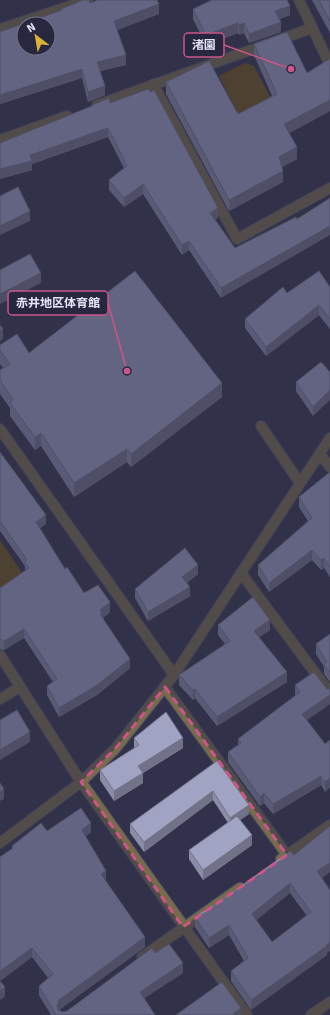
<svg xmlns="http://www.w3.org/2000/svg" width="330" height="1015" viewBox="0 0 330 1015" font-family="Signika,'Noto Sans JP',sans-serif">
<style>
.green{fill:#6f5713}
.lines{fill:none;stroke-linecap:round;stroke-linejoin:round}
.minor-casing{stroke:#4d4e66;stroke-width:12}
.minor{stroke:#786b4a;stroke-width:10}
.wall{fill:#8a8ca8;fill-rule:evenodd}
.shaded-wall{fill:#717288}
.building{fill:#a1a3c3;stroke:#717288;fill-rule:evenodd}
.marked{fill:none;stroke:#cc5589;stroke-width:3;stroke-dasharray:8 5;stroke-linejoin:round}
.leader{fill:none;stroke:#cc5589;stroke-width:1.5}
.callout-dot{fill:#cc5589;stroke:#272740;stroke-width:1.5}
.callout{fill:#272740;stroke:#cc5589;stroke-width:1.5}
.callout-label{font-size:12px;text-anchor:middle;font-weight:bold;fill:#e3e4f5}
</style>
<rect width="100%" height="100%" fill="#31314b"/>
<g class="green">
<polygon points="245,63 254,66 273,102 241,119 219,76"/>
<polygon points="0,540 24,576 0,592"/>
</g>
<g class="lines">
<defs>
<g id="minor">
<polyline points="299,0 330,65"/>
<polyline points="0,29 88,0"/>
<polyline points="153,84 237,239 330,188"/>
<polyline points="97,105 312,28"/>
<polyline points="0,140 67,116"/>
<polyline points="261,426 300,483"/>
<polyline points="0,429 174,675"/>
<polyline points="320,454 330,467"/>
<polyline points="241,573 330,693"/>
<polyline points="0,655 81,782 247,1015"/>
<polyline points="165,687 287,855"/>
<polyline points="0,699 20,687"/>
<polyline points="0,843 81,782 115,749 174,675 330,438"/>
<polyline points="281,859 330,825"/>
<polyline points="142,957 240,888"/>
<polyline points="311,1015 330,1002"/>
</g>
</defs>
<use href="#minor" class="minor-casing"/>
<use href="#minor" class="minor"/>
</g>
<g class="wall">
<polygon points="312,0 330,0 330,33"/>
<polygon points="90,3 159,14 117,30 126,65 100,71 105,95 88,102 82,78 0,104 0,32 61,11 61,9"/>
<polygon points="193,9 290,15 279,19 281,32 249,43 244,33 239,35 238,33 206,45 193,19"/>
<polygon points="254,44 307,73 330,59 330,111 289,133 297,159 282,167 283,182 229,211 166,94 166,82 238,114 272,96 254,55"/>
<polygon points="150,92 218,218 215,219 235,248 221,298 189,250 182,255 143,194 124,207 109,190 109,180 124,168 108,137 32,164 32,170 0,179 92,106 92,105 110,103"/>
<polygon points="330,287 330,329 319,315 266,356 245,328 245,319 287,293"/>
<polygon points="0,345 29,353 222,397 131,467 127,462 74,497 41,446 35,450 10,416 10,408 0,394 0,370 3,368 0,364"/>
<polygon points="321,362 313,416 296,391 296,382"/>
<polygon points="0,452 46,524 40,528 65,569 84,593 110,612 103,618 130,668 97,695 59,717 47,695 47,686 53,682 24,638 4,650 0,649 0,588 25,571 25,566 0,531"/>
<polygon points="330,472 330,577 324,568 321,570 312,560 269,592 258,575 258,565 308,521 299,507 299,497"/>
<polygon points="198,574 187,583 190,596 148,621 135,598 135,589"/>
<polygon points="218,625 270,630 259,637 287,682 217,726 195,698 193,700 179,685 179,675 225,644 218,635"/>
<polygon points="330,634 330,682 324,674 324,667 316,654 316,644"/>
<polygon points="295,685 327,689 330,689 330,704 307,720 325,744 330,740 330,787 325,792 321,785 273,814 264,803 260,806 228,762 228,752 238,745 238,739 296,696 295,695"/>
<polygon points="134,738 183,748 143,773 143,783 114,801 100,780 100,770 134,748"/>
<polygon points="217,761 249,814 240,820 252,845 203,880 189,859 189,850 228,823 213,800 144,852 130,833 130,824"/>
<path d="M 330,826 L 330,872 L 322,878 L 327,955 L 251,1010 L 231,981 L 231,971 L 244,961 L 229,935 L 209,948 L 195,927 L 195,917 L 294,855 ZM 290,893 L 307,916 L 272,942 L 256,920 Z"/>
<polygon points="47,831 91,832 86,836 106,881 145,947 59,1010 63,1012 67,1011 155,953 183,973 144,998 155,1015 51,1015 39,995 39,986 48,978 32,957 0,981 0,857 12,849 12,846"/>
</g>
<g class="shaded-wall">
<polygon points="159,4 159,14 114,31 114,21"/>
<polygon points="290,6 290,15 275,21 275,11"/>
<polygon points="281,22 281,32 249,43 249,34"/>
<polygon points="238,23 238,33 206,45 206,35"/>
<polygon points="244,23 244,33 239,35 239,25"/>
<polygon points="126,55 126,65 97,72 97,62"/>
<polygon points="82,69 82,78 0,104 0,95"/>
<polygon points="105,86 105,95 88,102 88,92"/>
<polygon points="330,100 330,111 284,136 284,124"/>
<polygon points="108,128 108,137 32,164 32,170 0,179 0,169 30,155"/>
<polygon points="297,147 297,159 279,169 279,157"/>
<polygon points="283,171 283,182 229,211 229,200"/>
<polygon points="143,184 143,194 124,207 124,198"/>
<polygon points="218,208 218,218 210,222 210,213"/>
<polygon points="30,211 30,221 0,235 0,226"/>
<polygon points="330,226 330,235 221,298 221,288"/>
<polygon points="189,241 189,250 182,255 182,245"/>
<polygon points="41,273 41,283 0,304 0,294"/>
<polygon points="319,305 319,315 266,356 266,347"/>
<polygon points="3,329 3,339 0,341 0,331"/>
<polygon points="222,383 222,397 131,467 131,454"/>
<polygon points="330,390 330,400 313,416 313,407"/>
<polygon points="41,433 41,446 35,450 35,437"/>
<polygon points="127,449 127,462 74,497 74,483"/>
<polygon points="46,515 46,524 36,531 36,522"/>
<polygon points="312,550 312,560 269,592 269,583"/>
<polygon points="324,558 324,568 321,570 321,560"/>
<polygon points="198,565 198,574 182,586 182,577"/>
<polygon points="190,587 190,596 148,621 148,612"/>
<polygon points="110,602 110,612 102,618 100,623 100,610"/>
<polygon points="270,620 270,630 254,641 254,631"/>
<polygon points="24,629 24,638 4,650 4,641"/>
<polygon points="130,659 130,668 97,695 59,717 59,708"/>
<polygon points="287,672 287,682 217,726 217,717"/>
<polygon points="195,689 195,698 193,700 193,690"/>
<polygon points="330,695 330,704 302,723 302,714"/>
<polygon points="30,732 30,742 0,760 0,750"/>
<polygon points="183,738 183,748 138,776 138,766"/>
<polygon points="143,773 143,783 114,801 114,791"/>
<polygon points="321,776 321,785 273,814 273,804"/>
<polygon points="330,778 330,787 325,792 325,782"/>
<polygon points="4,789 4,799 0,801 0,792"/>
<polygon points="213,791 213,800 144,852 144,842"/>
<polygon points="264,793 264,803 260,806 260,797"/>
<polygon points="249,805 249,814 230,827 230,818"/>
<polygon points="91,823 91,832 82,839 82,830"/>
<polygon points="252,835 252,845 203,880 203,870"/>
<polygon points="330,863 330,872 317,881 317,871"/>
<polygon points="106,871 106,881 101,874"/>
<polygon points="290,883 290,893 252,924 252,914"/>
<polygon points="229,925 229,935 209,948 209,938"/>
<polygon points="145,937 145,947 59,1010 57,1015 57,1006 59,1000"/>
<polygon points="330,942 330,951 327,953 327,955 251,1010 251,1000"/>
<polygon points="32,948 32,957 0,981 0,971"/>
<polygon points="183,963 183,973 140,1001 140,992"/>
<polygon points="5,987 5,997 0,1000 0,991"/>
<polygon points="241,1008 241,1015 233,1015 233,1014"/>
</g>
<g class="building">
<path d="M 83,0 L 89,0 L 90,3 L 98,0 L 157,0 L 159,4 L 114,21 L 126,55 L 97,62 L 105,86 L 88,92 L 82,69 L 0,95 L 0,32 L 62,10 L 61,9 ZM 24,24 L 48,24 L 48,48 L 24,48 Z"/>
<polygon points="212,0 287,0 290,6 275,11 281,22 249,34 244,23 239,25 238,23 206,35 193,9"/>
<polygon points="319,0 330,0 330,21"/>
<polygon points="287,32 307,73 328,60 330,59 330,100 284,124 297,147 279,157 283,171 229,200 166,82 209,61 238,114 277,94 254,44"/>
<polygon points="148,89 150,92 154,90 218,208 210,213 235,248 296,217 297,219 330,198 330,226 221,288 189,241 182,245 143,184 124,198 109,180 127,166 108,128 30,155 32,161 0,169 0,143 92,106 92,105 109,98 110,103"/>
<polygon points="18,187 30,211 0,226 0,196"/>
<polygon points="30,254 41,273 0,294 0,270"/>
<polygon points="135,271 222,383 131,454 127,449 74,483 41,433 35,437 10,403 13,400 0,380 0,370 10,364 0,350 0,345 17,334 29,353"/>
<polygon points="319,271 330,287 330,319 319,305 266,347 245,319 283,287 287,293"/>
<polygon points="0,325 3,329 0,331"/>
<polygon points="321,362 330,372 330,390 313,407 296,382"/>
<polygon points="0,452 46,515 36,522 65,569 67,567 84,593 98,585 110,602 100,610 102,613 100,614 130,659 97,685 59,708 47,686 57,679 24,629 4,641 0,639 0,588 29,568 25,562 27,560 0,521"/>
<polygon points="330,472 330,567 324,558 321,560 312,550 269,583 258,565 312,518 299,497"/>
<polygon points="185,548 198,565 182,577 190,587 148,612 135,589"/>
<polygon points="253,597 270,620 254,631 287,672 217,717 195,689 193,690 179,675 230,641 218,625"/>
<polygon points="330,634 330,672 324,665 327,662 316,644"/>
<polygon points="314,672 327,689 330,689 330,695 302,714 325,744 330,740 330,778 325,782 321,776 273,804 264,793 260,797 228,752 241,743 238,739 300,692 295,685"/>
<polygon points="17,710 30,732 0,750 0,720"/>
<polygon points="166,712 183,738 138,766 143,773 114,791 100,770 139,745 134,738"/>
<polygon points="217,761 249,805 230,818 213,791 144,842 130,824"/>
<polygon points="0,783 4,789 0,792"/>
<polygon points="81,808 91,823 82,830 106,871 101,874 145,937 59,1000 57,1006 58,1010 63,1012 67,1011 152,948 155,953 169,944 183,963 140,992 155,1015 56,1015 39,986 53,974 32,948 0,971 0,857 13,848 12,846 41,823 47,831"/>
<polygon points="237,816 252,835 203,870 189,850"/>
<path d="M 330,826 L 330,863 L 317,871 L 330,890 L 330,942 L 326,945 L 327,946 L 251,1000 L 231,971 L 248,958 L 229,925 L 209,938 L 195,917 L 213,905 L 213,906 L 290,851 L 294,855 ZM 290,883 L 311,912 L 272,942 L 252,914 Z"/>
<polygon points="0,981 5,987 0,991"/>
<polygon points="222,982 241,1008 233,1014 234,1015 176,1015"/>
</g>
<path d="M0 0H330V1015H0ZM 165,687 L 287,855 L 183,927 L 81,782 L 115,749 Z" fill="#31314b" fill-opacity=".55" fill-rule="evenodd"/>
<path class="marked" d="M 165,687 L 287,855 L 183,927 L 81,782 L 115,749 Z"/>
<path class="leader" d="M291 69L224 45M127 371L108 303"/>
<g class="callout-dot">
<circle cx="291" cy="69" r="4"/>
<circle cx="127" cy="371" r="4"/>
</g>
<g class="callout">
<rect x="184" y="33" width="40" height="24" rx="4"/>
<rect x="8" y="291" width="100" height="24" rx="4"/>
</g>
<g class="callout-label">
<text x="204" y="49">渚園</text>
<text x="58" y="307">赤井地区体育館</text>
</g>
<g transform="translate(36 36) rotate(329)"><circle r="19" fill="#272740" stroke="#727388"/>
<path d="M0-3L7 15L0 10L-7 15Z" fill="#ddb133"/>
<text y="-6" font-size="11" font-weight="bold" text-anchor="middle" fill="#e3e4f5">N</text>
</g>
</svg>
